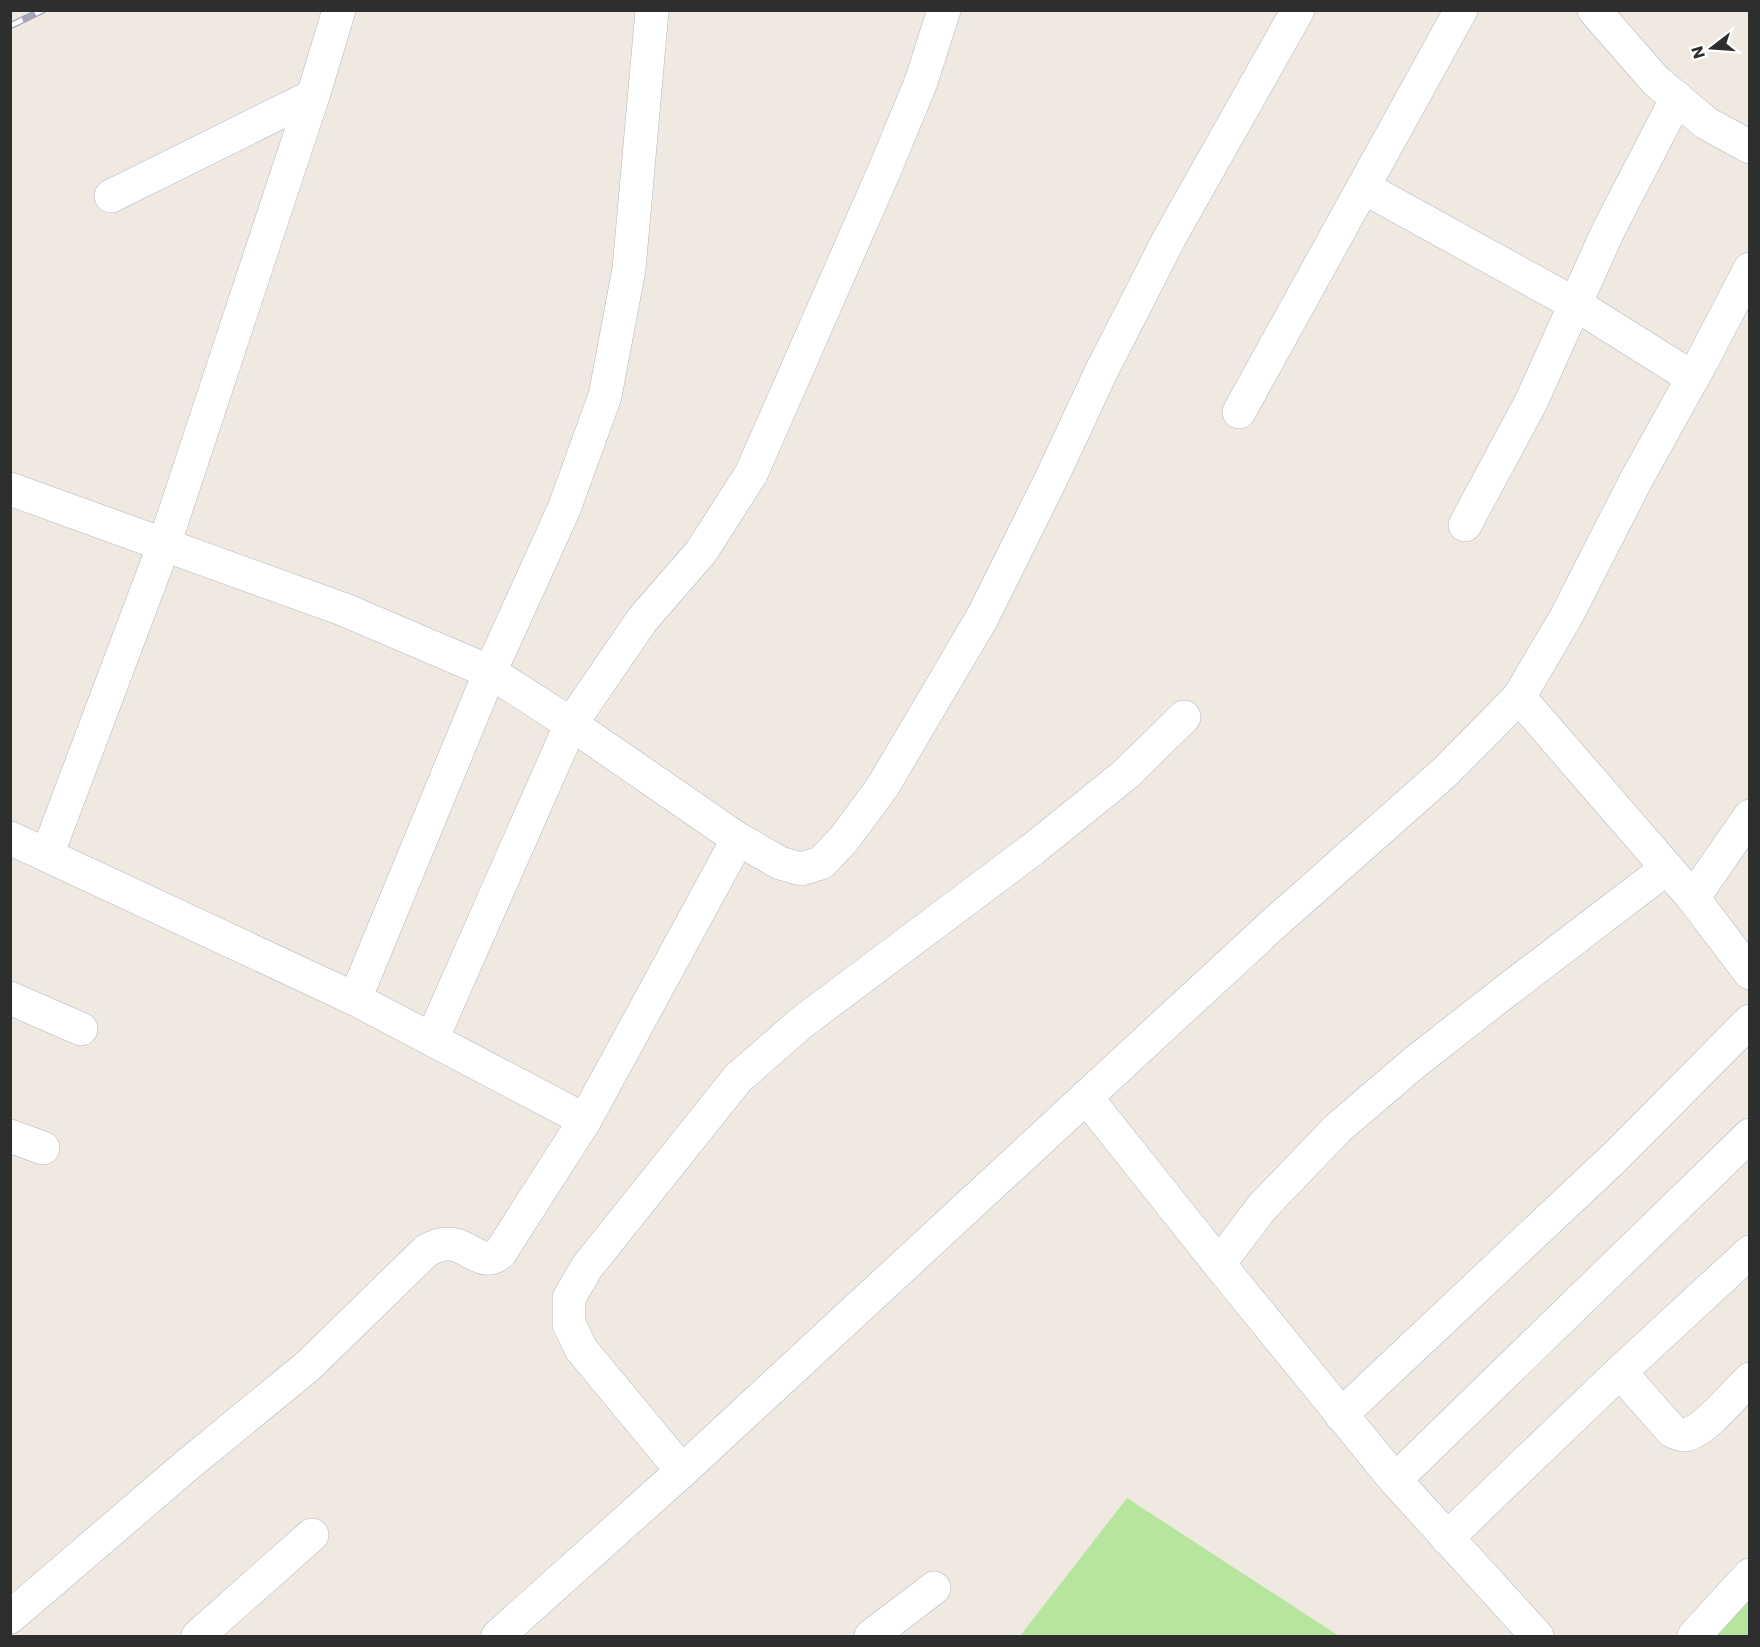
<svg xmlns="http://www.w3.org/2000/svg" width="1760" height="1647" viewBox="0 0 1760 1647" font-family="Poppins,sans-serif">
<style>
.green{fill:#b6e59e}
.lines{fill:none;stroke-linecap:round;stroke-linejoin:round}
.street-casing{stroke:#b4b7c1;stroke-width:34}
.secondary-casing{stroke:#b4b7c1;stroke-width:34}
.street{stroke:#fff;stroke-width:33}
.secondary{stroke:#fff;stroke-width:33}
.rail-casing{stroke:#a3a6b8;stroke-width:7}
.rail{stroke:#fff;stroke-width:4.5;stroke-dasharray:14;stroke-linecap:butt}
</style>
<rect width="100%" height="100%" fill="#efe9e1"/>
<g class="green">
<polygon points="1127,1498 1339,1636 1020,1636"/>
<polygon points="1749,1580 1749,1636 1686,1636"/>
</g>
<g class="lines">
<defs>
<g id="street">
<polyline points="1594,10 1656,81 1706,123 1750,147"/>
<polyline points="1363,187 1575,304 1693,378"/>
<polyline points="111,196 313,96"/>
<polyline points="1239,412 1461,10"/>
<polyline points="10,489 345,610 490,672 571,724 738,839 780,863 801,869 821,863 844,839 883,786 982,618 1052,477 1101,372 1170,237 1298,10"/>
<polyline points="1465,525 1531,402 1609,229 1677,98"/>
<polyline points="1519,697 1693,898 1750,973"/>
<polyline points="10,838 355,999 585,1120"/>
<polyline points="47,855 164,545 313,96 339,10"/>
<polyline points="1693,898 1750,816"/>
<polyline points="10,998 81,1029"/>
<polyline points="355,999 490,672 564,509 605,396 629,269 652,11"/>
<polyline points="432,1039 571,724 642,620 701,552 751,474 885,169 921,82 944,10"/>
<polyline points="1086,1097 1219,1264 1395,1480 1537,1636"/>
<polyline points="10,1136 43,1148"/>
<polyline points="1219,1264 1263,1206 1338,1128 1414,1063 1502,994 1667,868"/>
<path d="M 1620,1372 L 1672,1431 C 1676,1433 1680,1435 1685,1435 C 1704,1432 1735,1393 1750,1379"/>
<polyline points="1341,1415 1616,1156 1750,1021"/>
<polyline points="682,1471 581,1349 569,1324 569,1298 587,1267 738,1078 801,1023 1033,849 1126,774 1184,717"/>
<polyline points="1395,1480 1750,1135"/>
<polyline points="1447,1538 1620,1372 1750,1252"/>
<path d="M 10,1617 L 186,1466 L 308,1366 L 426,1251 C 464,1227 476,1273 500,1253 L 585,1120 L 738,839"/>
<polyline points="198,1636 312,1535"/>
<polyline points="871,1636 934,1588"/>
<polyline points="1694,1636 1750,1575"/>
</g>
<polyline id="secondary" points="498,1636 682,1471 1270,927 1445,772 1519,697 1566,617 1636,480 1702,361 1750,269"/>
</defs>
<use href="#street" class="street-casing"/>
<use href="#secondary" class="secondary-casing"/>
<use href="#street" class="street"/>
<use href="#secondary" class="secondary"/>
<defs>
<polyline id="rail" points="10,26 43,10"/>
</defs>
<use href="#rail" class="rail-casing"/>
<use href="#rail" class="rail"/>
</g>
<rect width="1760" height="1647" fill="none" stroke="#2e2e2e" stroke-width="24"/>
<g transform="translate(1712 48) rotate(253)" stroke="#ffffff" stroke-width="4.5" paint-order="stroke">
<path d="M0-4.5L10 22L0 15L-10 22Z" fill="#2e2e2e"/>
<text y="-9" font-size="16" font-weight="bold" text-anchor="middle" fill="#2e2e2e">N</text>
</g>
</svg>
